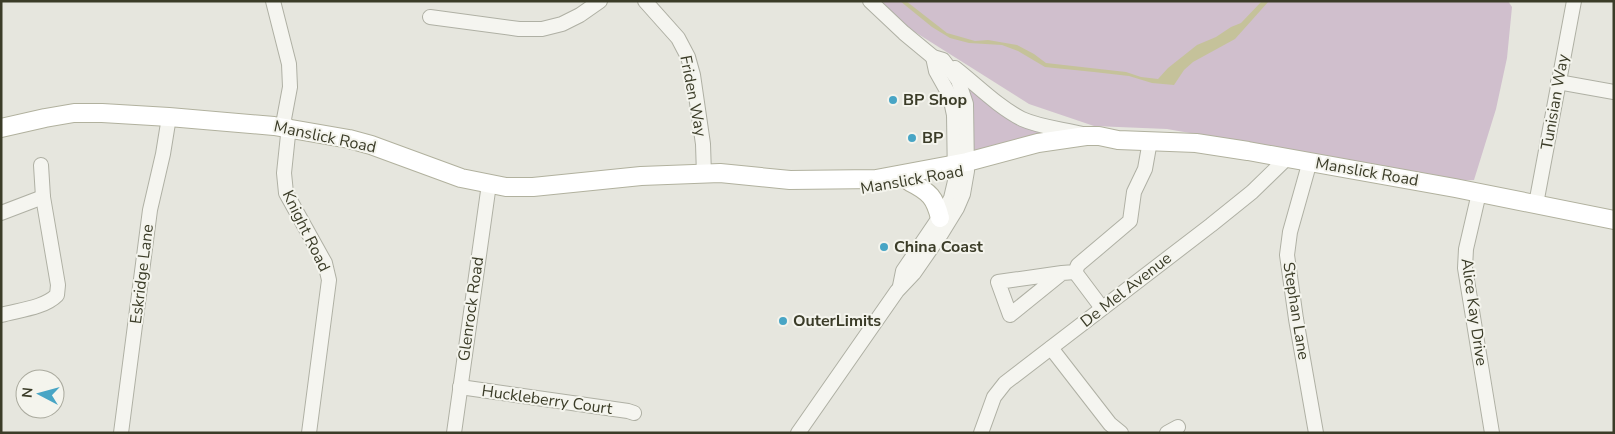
<svg xmlns="http://www.w3.org/2000/svg" width="1615" height="434" viewBox="0 0 1615 434" font-family="'Nunito Sans',sans-serif">
<style>
.green{fill:#d0bfcd}
.water{fill:#c5c29a}
.lines{fill:none;stroke-linecap:round;stroke-linejoin:round}
.minor-casing{stroke:#afb0a4;stroke-width:16}
.major-casing{stroke:#b1b19e;stroke-width:20}
.minor{stroke:#f5f5f0;stroke-width:14}
.major{stroke:#fff;stroke-width:18}
.poi-dot{fill:#48a5c5;stroke:#f4f4ed;stroke-width:2}
.labels{text-anchor:middle;dominant-baseline:central;stroke-width:4;stroke-linejoin:round;paint-order:stroke}
.street-label{font-size:16px;fill:#3b3c28;stroke:#f4f4ed}
.poi-label{font-size:16px;font-weight:bold;fill:#3b3c28;stroke:#f4f4ed;text-anchor:start}
</style>
<rect width="100%" height="100%" fill="#e6e6de"/>
<g class="green">
<polygon points="876,1 1508,1 1512,7 1507,58 1496,109 1474,180 1422,182 1335,158 1167,129 1094,126 1029,104 899,22"/>
<polygon points="962,79 1050,132 974,152 972,150"/>
</g>
<polygon class="water" points="900,1 906,1 947,33 975,41 988,40 1017,45 1034,54 1046,63 1126,72 1141,77 1158,79 1168,68 1197,45 1216,37 1231,27 1241,23 1262,1 1269,1 1235,39 1193,62 1184,70 1174,85 1152,83 1129,76 1094,72 1045,67 1018,51 1002,45 969,43 950,38 932,27"/>
<g class="lines">
<defs>
<g id="minor">
<polyline points="273,1 289,64 290,87 284,119 288,135 284,173 286,193 325,263 329,280 309,433"/>
<polyline points="645,1 678,38 688,57 693,75 703,144 704,175"/>
<polyline points="430,17 519,29 542,29 562,24 580,15 600,1"/>
<path d="M 955,68 C 977,85 997,106 1022,119 C 1042,128 1065,129 1086,135"/>
<polyline points="1558,82 1614,92"/>
<polyline points="1310,161 1290,232 1287,255 1296,319 1316,433"/>
<polyline points="1479,193 1466,249 1465,268 1492,433"/>
<polyline points="1536,204 1574,1"/>
<polyline points="1,213 43,197"/>
<polyline points="1075,272 1102,308"/>
<polyline points="1062,273 998,282 1010,315 1062,273 1075,272 1078,265 1130,221 1134,192 1145,169 1150,141"/>
<polyline points="900,286 903,271 945,209 951,198 955,181 954,115 950,96 936,71 933,57"/>
<path d="M 1,315 C 19,310 44,308 57,295 L 58,285 L 43,197 L 41,165"/>
<polyline points="1051,348 1110,424 1121,433"/>
<polyline points="460,387 628,411 634,413"/>
<polyline points="121,433 150,210 163,154 169,117"/>
<polyline points="454,433 489,184"/>
<polyline points="798,433 897,291 914,273 941,234 957,208 963,194 967,171 966,104 958,80 943,60 933,57 904,33 870,1"/>
<polyline points="981,433 994,397 1005,383 1211,225 1252,192 1287,158"/>
<polyline points="1167,433 1178,427"/>
</g>
<g id="major">
<polyline points="1,128 45,118 74,113 102,113 169,117 274,126 349,139 371,145 461,178 506,187 533,187 641,176 720,173 790,180 876,179 967,162 1038,143 1086,136 1099,136 1118,140 1196,143 1248,151 1455,188 1614,220"/>
<path d="M 910,182 C 930,192 935,198 940,218"/>
</g>
</defs>
<use href="#minor" class="minor-casing"/>
<use href="#major" class="major-casing"/>
<use href="#minor" class="minor"/>
<use href="#major" class="major"/>
</g>
<g class="poi-dot">
<circle cx="893" cy="100" r="5"/>
<circle cx="912" cy="138" r="5"/>
<circle cx="884" cy="247" r="5"/>
<circle cx="783" cy="321" r="5"/>
</g>
<g class="labels">
<g class="street-label">
<text transform="translate(693 96) rotate(79)">Friden Way</text>
<text transform="translate(1555 102) rotate(-80)">Tunisian Way</text>
<text transform="translate(325 137) rotate(12)">Manslick Road</text>
<text transform="translate(1367 172) rotate(10)">Manslick Road</text>
<text transform="translate(912 180) rotate(-10)">Manslick Road</text>
<text transform="translate(306 231) rotate(64)">Knight Road</text>
<text transform="translate(142 274) rotate(-83)">Eskridge Lane</text>
<text transform="translate(1126 290) rotate(-38)">De Mel Avenue</text>
<text transform="translate(471 309) rotate(-82)">Glenrock Road</text>
<text transform="translate(1296 311) rotate(81)">Stephan Lane</text>
<text transform="translate(1474 312) rotate(82)">Alice Kay Drive</text>
<text transform="translate(547 400) rotate(8)">Huckleberry Court</text>
</g>
<g class="poi-label">
<text x="903" y="100">BP Shop</text>
<text x="922" y="138">BP</text>
<text x="894" y="247">China Coast</text>
<text x="793" y="321">OuterLimits</text>
</g>
</g>
<rect width="1615" height="434" fill="none" stroke="#3b3c28" stroke-width="5"/>
<g transform="translate(40 394) rotate(276)"><circle r="24" fill="#f4f4ed" stroke="#aaaa9e"/>
<path d="M0-4L9 19L0 12L-9 19Z" fill="#48a5c5"/>
<text y="-8" font-size="14" font-weight="bold" text-anchor="middle" fill="#3b3c28">N</text>
</g>
</svg>
